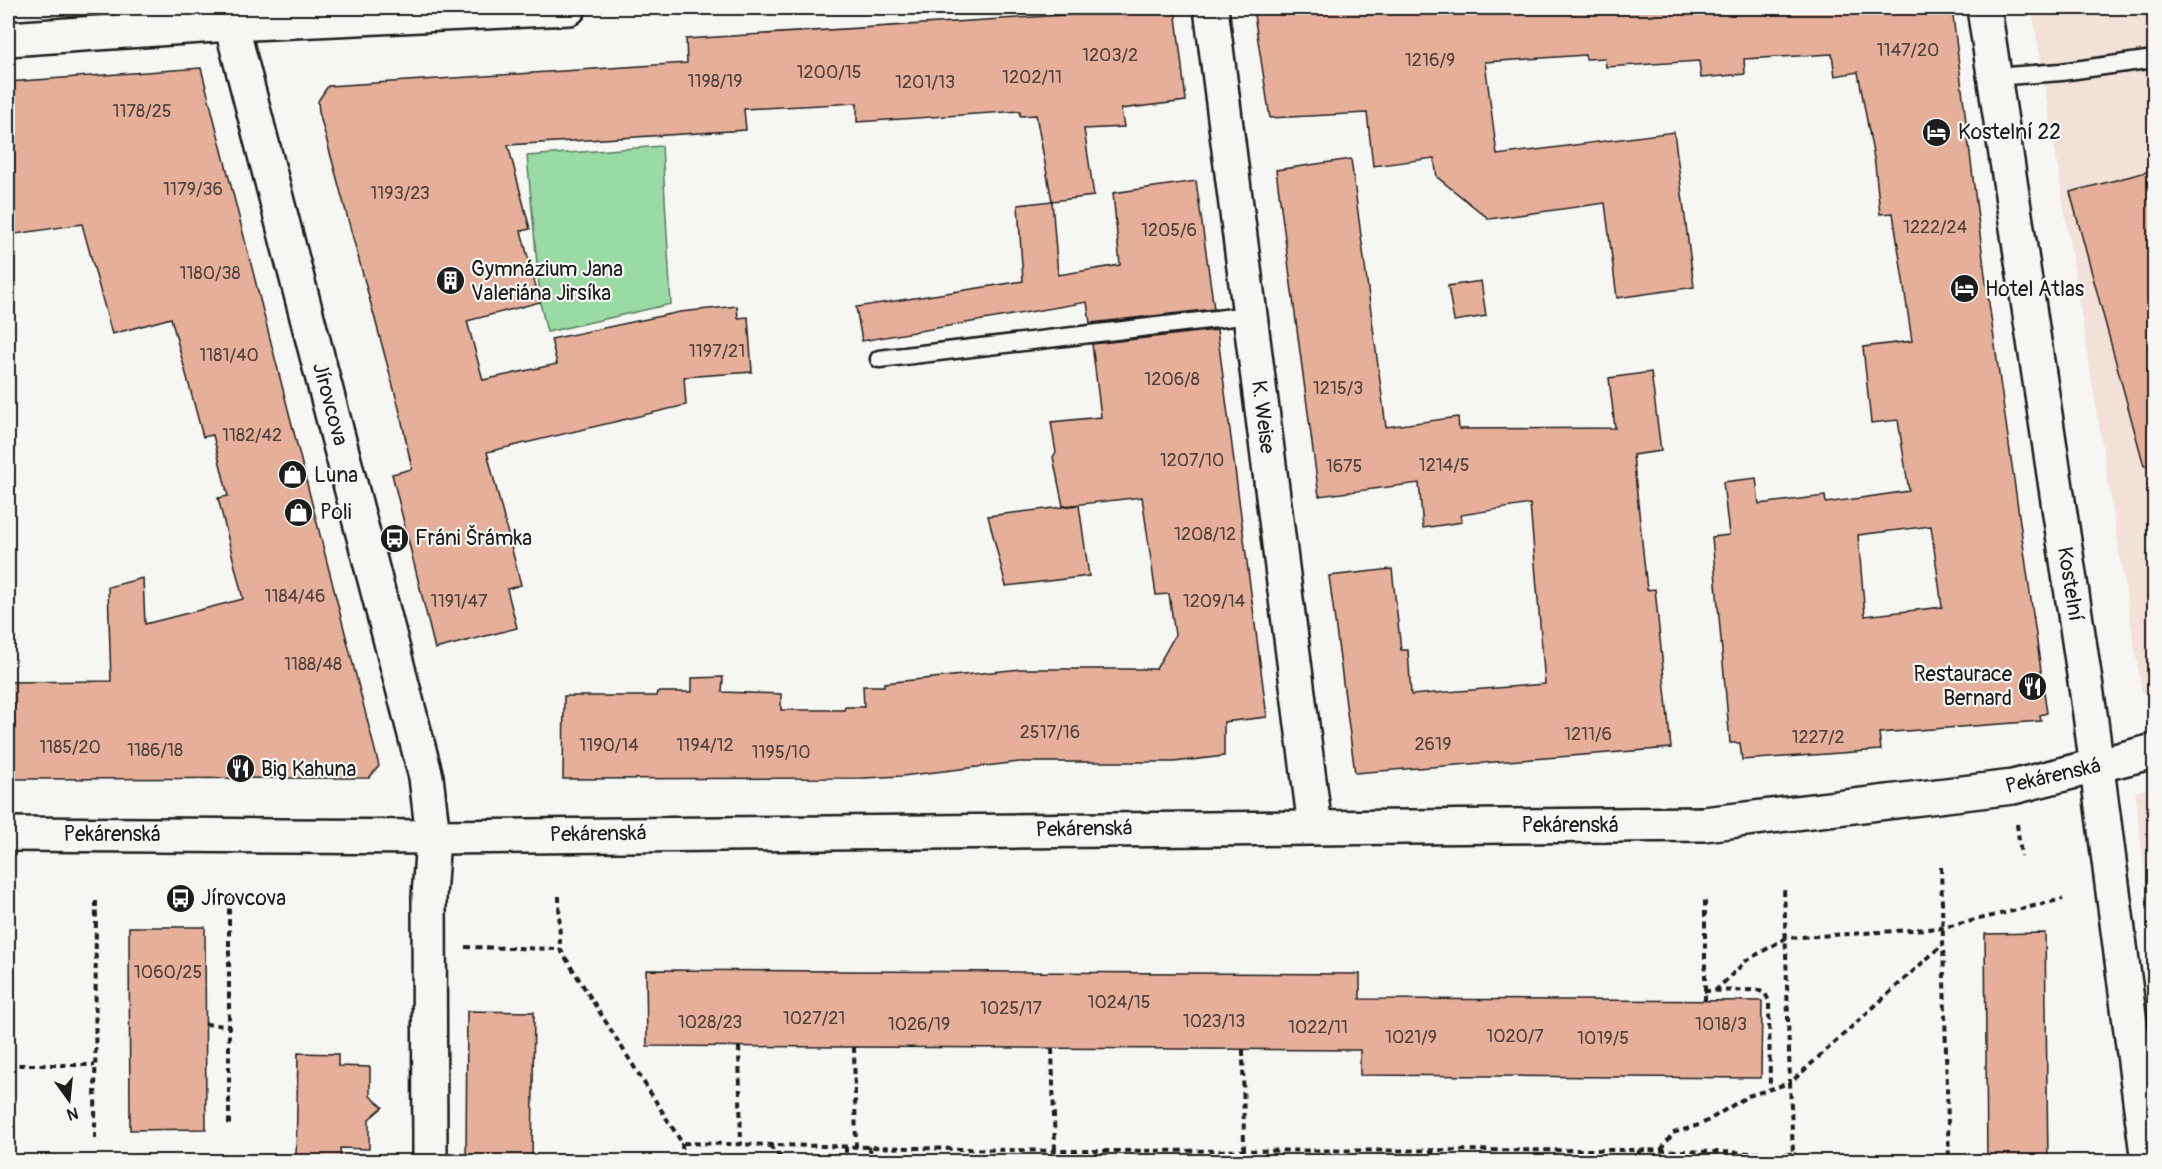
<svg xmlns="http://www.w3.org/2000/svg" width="2162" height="1169" viewBox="0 0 2162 1169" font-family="Pangolin,sans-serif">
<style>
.built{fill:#f1e1d8}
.park{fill:#99daa5;stroke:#5a7b60;stroke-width:1.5}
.building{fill:#e5af9a;stroke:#1c1c1c;stroke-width:1.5;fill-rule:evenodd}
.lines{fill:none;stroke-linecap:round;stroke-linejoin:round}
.service-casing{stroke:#1c1c1c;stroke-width:21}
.minor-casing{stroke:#1c1c1c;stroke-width:38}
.path{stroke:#1c1c1c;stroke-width:4;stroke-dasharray:6 4.5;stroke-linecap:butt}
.service{stroke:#f6f6f2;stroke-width:16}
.minor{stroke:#f6f6f2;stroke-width:33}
.labels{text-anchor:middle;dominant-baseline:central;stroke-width:4.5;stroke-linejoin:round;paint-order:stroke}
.number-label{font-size:18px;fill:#4e413c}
.poi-label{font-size:21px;fill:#1c1c1c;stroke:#f6f6f2;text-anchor:start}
.street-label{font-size:21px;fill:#1c1c1c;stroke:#f6f6f2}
</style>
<rect width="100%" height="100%" fill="#f6f6f2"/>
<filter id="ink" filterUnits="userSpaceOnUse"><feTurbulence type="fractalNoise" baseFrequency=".0167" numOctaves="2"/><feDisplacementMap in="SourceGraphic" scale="12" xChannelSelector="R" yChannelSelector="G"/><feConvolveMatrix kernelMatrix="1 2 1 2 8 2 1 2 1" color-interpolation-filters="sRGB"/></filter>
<g filter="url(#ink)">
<g class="built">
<polygon points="2032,8 2154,8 2154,690 2142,693"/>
<polygon points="2154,787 2154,951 2135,792"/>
</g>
<polygon class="park" points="662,146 671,304 547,332 541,307 527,156"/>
<g class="building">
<polygon points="1175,8 1186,101 1121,109 1124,127 1084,129 1094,196 1052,201 1036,115 1020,116 1020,111 857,122 857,103 744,109 746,130 508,145 530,229 521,231 540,302 467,321 483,380 557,364 551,339 680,312 737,306 738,318 748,317 752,372 684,377 686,405 487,452 521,585 507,589 517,628 435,649 392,474 412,469 399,408 319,112 318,101 328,86 687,63 686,39"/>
<path d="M 1253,8 L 1952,8 L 1985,275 L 2047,713 L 2040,715 L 2041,721 L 1879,733 L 1881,750 L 1742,760 L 1740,743 L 1730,743 L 1712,537 L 1729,535 L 1723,482 L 1756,478 L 1759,504 L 1825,496 L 1826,503 L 1909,491 L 1898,420 L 1871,423 L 1863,347 L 1912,341 L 1893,213 L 1880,214 L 1875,164 L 1858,72 L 1835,76 L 1832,54 L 1744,59 L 1745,74 L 1701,78 L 1699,61 L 1606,67 L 1605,58 L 1586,59 L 1585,55 L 1485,62 L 1497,155 L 1674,132 L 1694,287 L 1617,298 L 1605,203 L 1489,219 L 1437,177 L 1434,158 L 1373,166 L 1367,113 L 1270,118 ZM 1931,526 L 1942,607 L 1865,616 L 1858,535 Z"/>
<polygon points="201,68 379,766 369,778 8,779 8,682 111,681 108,587 143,578 145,624 243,599 218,498 228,496 213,435 203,437 171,318 112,334 82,224 9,235 8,82"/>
<polygon points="1351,159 1386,427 1458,417 1459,429 1615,428 1609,378 1651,372 1661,451 1633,455 1647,590 1655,589 1671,748 1355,773 1329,576 1392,569 1401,650 1408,650 1411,695 1545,684 1530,504 1461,515 1462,522 1423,528 1419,483 1319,496 1276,170"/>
<polygon points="2154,170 2154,465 2144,466 2070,192"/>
<polygon points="1196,181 1214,309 1090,323 1087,302 862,341 856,307 1023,281 1018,205 1052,201 1058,275 1120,265 1113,193"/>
<polygon points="1481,281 1486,316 1454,321 1448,286"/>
<polygon points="1217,330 1267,717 1224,722 1224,756 1174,762 1019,762 902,776 864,778 563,779 564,696 656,696 657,692 692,692 692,678 723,677 722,692 781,694 781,710 844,710 845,707 864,707 863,686 884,686 884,683 1021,669 1156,669 1175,635 1169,594 1156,595 1142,497 1063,506 1053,457 1056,453 1051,422 1101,417 1092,344"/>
<polygon points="1079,505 1089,576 1006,586 988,516"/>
<polygon points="129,927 205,927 206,1129 130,1130"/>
<polygon points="2045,933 2048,1161 1987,1161 1985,934"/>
<polygon points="646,970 1360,974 1360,999 1762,1001 1761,1078 1360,1075 1360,1050 647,1046"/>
<polygon points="467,1011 534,1012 532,1161 466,1161"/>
<polygon points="298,1053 338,1054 338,1066 370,1067 370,1096 383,1107 369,1119 369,1149 340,1148 341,1161 296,1161"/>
</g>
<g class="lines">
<defs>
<g id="service">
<polyline points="1993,77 2061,72 2154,59"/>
<polyline points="879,359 1250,315"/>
</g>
<g id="minor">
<polyline points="227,8 426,777 433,837 429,897 430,1162"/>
<polyline points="1211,8 1315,827"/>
<polyline points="1984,8 2090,714 2148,1162"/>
<polyline points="8,39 231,24 569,8"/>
<polyline points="8,834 433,837 1704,824 2013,787 2154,751"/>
</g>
</defs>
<use href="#service" class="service-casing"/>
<use href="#minor" class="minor-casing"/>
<g class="path">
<polyline points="2017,824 2021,856"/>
<polyline points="1941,867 1949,1162"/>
<polyline points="559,896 560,949 682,1143 1055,1151 1639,1150 1639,1162"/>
<polyline points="229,898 229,1126"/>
<polyline points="465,947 560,949"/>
<polyline points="1704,991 1757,990 1765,993 1769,1001 1770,1090"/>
<polyline points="1715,991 1747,960 1786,938 1942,928 2063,899"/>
<polyline points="1705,1001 1705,897"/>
<polyline points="205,1024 229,1026"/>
<polyline points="739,1047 741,1145"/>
<polyline points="854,1047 856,1147"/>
<polyline points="1052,1049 1055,1151"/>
<polyline points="1243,1050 1244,1151"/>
<polyline points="8,1065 95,1065"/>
<polyline points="95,1138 96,897"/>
<polyline points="682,1143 683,1162"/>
<polyline points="769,1146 786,1162"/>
<polyline points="846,1147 846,1162"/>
<polyline points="868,1147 878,1162"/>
<polyline points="1639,1150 1793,1154 1790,1083 1942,945"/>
<polyline points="1661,1150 1673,1133 1702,1124 1748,1096 1790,1083 1784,887"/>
<polyline points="1076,1151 1076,1162"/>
<polyline points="1220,1151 1220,1162"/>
<polyline points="1432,1151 1432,1162"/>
<polyline points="1793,1154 1805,1162"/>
</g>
<use href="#service" class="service"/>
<use href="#minor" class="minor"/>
</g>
</g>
<defs>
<symbol id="hotel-disc" viewBox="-11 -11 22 22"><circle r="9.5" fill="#1c1c1c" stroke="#f6f6f2"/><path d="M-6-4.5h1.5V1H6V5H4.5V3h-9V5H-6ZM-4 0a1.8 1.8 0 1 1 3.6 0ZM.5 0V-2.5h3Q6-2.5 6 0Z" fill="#fff"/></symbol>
<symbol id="building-disc" viewBox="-11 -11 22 22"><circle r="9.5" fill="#1c1c1c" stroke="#f6f6f2"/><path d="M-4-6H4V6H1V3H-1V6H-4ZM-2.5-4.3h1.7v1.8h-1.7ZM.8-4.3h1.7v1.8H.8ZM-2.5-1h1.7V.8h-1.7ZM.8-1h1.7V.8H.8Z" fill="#fff"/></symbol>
<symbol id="shop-disc" viewBox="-11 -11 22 22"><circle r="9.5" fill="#1c1c1c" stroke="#f6f6f2"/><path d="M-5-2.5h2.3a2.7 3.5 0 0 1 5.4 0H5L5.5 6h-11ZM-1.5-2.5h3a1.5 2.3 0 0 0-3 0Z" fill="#fff"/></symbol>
<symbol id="bus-disc" viewBox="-11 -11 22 22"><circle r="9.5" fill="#1c1c1c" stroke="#f6f6f2"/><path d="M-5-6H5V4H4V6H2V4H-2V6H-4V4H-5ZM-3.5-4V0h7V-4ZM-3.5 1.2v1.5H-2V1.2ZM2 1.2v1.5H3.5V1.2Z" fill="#fff"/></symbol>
<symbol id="restaurant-disc" viewBox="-11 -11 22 22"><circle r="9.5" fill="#1c1c1c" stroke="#f6f6f2"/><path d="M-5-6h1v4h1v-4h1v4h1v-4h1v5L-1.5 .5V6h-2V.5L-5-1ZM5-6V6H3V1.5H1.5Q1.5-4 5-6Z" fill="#fff"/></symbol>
</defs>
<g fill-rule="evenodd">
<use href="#hotel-disc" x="1920" y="116" width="33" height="33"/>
<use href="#building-disc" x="434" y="264" width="33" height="33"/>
<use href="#hotel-disc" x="1948" y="272" width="33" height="33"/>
<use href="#shop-disc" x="276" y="458" width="33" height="33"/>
<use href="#shop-disc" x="282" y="496" width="33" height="33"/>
<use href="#bus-disc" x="378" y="522" width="33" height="33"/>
<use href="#restaurant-disc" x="2016" y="670" width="33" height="33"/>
<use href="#restaurant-disc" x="224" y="752" width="33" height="33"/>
<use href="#bus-disc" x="164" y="882" width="33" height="33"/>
</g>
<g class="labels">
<g class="number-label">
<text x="1908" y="50">1147/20</text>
<text x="1110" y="55">1203/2</text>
<text x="1430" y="60">1216/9</text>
<text x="829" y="72">1200/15</text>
<text x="1032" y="77">1202/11</text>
<text x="715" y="81">1198/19</text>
<text x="925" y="82">1201/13</text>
<text x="142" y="111">1178/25</text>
<text x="193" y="189">1179/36</text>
<text x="400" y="193">1193/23</text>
<text x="1935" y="227">1222/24</text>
<text x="1169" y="230">1205/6</text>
<text x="210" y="273">1180/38</text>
<text x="717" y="351">1197/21</text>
<text x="229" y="355">1181/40</text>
<text x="1172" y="379">1206/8</text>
<text x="1338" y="388">1215/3</text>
<text x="252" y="435">1182/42</text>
<text x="1192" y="460">1207/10</text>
<text x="1444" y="465">1214/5</text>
<text x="1344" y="466">1675</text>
<text x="1205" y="534">1208/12</text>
<text x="295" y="596">1184/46</text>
<text x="459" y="601">1191/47</text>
<text x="1214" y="601">1209/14</text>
<text x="313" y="664">1188/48</text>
<text x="1050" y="732">2517/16</text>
<text x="1588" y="734">1211/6</text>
<text x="1818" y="737">1227/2</text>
<text x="1433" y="744">2619</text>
<text x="609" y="745">1190/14</text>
<text x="705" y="745">1194/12</text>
<text x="70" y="747">1185/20</text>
<text x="155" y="750">1186/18</text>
<text x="781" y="752">1195/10</text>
<text x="168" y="972">1060/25</text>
<text x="1119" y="1002">1024/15</text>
<text x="1011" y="1008">1025/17</text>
<text x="814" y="1018">1027/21</text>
<text x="1214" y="1021">1023/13</text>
<text x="710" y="1022">1028/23</text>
<text x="919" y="1024">1026/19</text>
<text x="1721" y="1024">1018/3</text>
<text x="1318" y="1027">1022/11</text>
<text x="1515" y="1036">1020/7</text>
<text x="1411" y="1037">1021/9</text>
<text x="1603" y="1038">1019/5</text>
</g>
<g class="poi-label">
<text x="1958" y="132">Kostelní 22</text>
<text x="471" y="269">Gymnázium Jana<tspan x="471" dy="24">Valeriána Jirsíka</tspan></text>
<text x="1985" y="289">Hotel Atlas</text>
<text x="314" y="475">Luna</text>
<text x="320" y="512">Poli</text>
<text x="415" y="538">Fráni Šrámka</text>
<text x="2012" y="674" text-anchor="end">Restaurace<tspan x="2012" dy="24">Bernard</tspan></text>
<text x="261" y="769">Big Kahuna</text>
<text x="201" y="898">Jírovcova</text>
</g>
<g class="street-label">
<text transform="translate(330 404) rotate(75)">Jírovcova</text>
<text transform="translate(1263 417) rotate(83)">K. Weise</text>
<text transform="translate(2070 584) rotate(81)">Kostelní</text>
<text transform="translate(2053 776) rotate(-13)">Pekárenská</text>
<text x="1570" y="825">Pekárenská</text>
<text transform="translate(1084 829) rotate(-1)">Pekárenská</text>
<text x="112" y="834">Pekárenská</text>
<text transform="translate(598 834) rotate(-1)">Pekárenská</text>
</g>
</g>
<rect width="2162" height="1169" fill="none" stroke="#f6f6f2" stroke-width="30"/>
<rect x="15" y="15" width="2132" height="1139" fill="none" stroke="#1c1c1c" stroke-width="2" filter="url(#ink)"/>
<g transform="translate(69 1100) rotate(165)" stroke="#f6f6f2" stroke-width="4.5" paint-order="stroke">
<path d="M0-4.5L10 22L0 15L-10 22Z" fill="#1c1c1c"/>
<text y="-9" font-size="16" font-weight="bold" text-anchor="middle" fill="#1c1c1c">N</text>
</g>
</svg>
